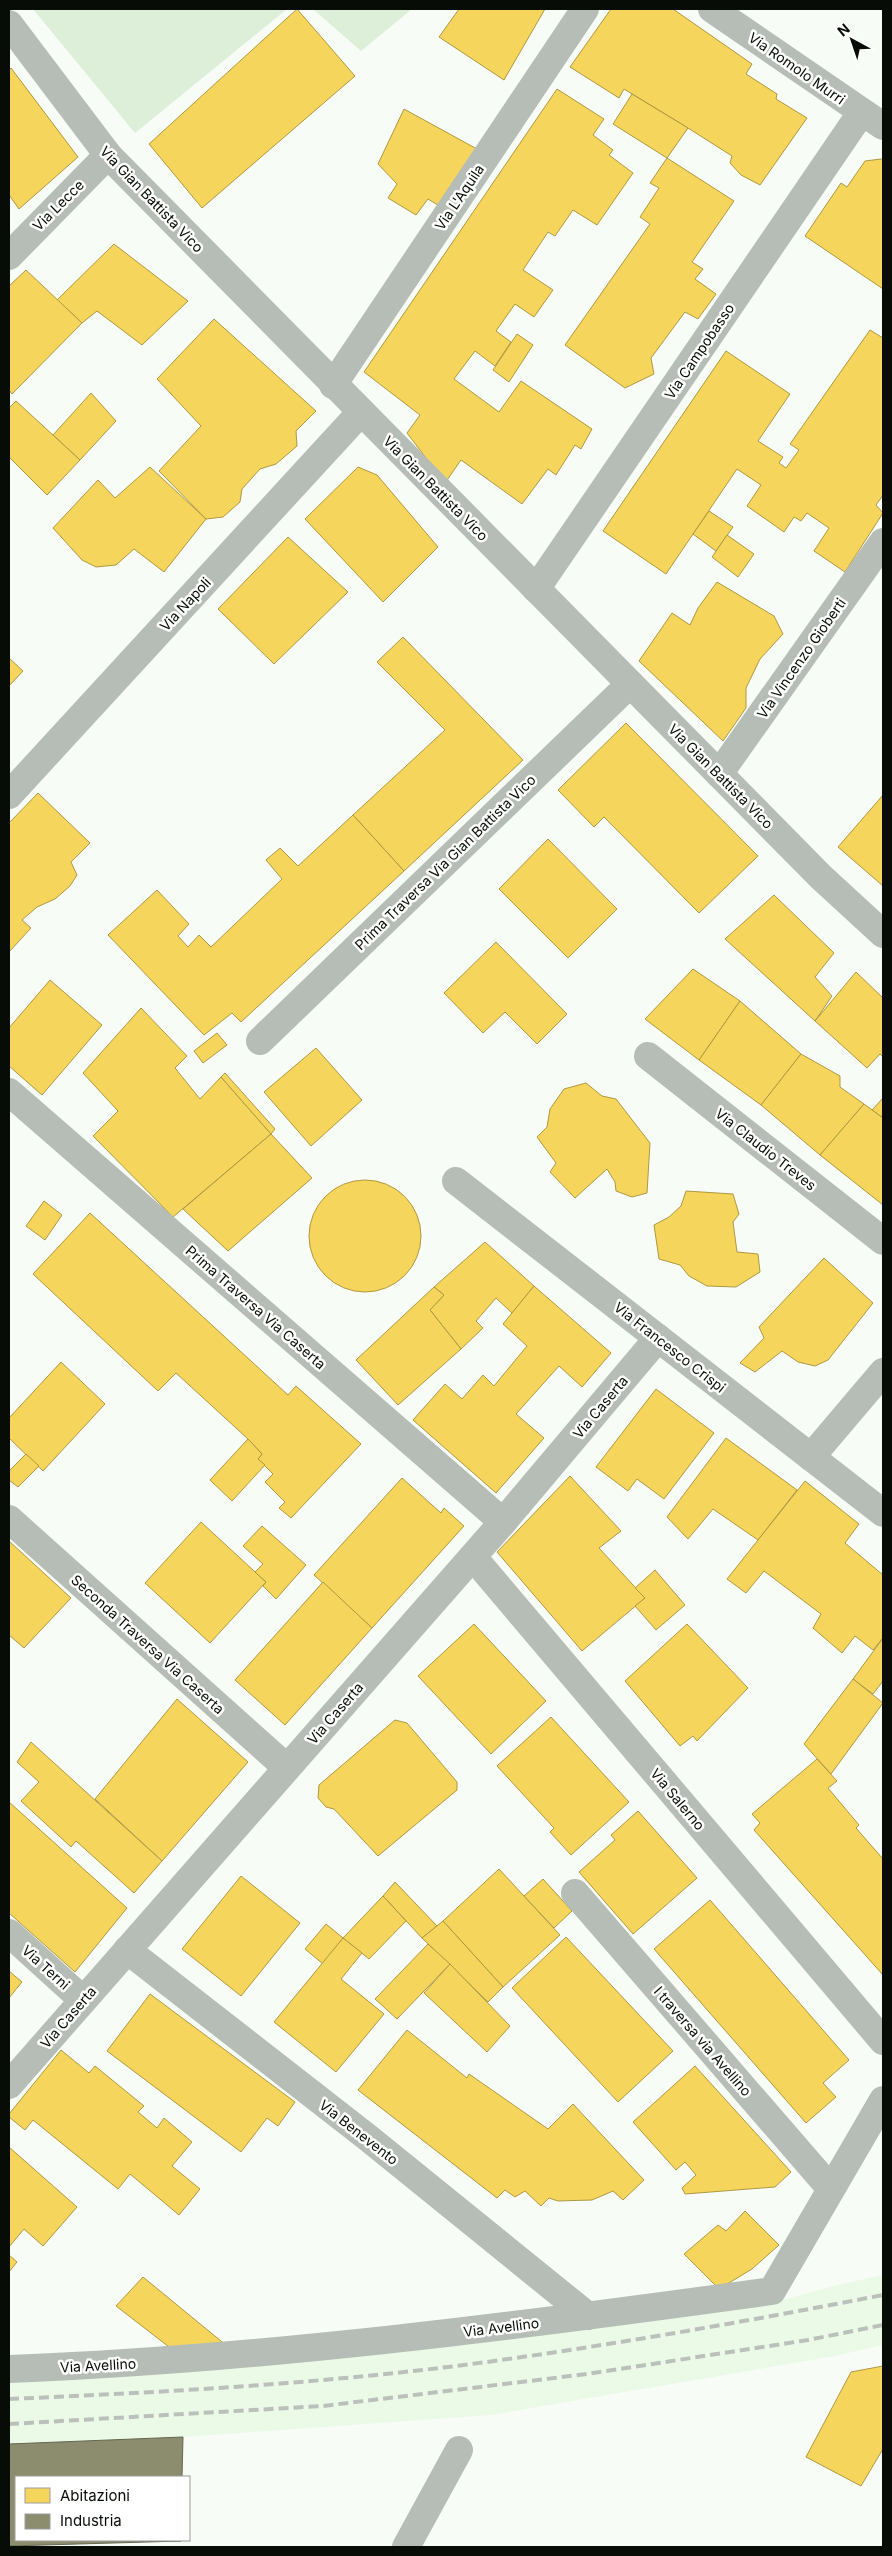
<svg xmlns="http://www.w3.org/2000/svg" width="892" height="2556" viewBox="0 0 892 2556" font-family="Inter,sans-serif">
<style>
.built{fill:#eafae7}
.green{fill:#ddeed9}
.homes{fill:#f6d55c;stroke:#ae9942}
.industry{fill:#8c8c6e;stroke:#64664f}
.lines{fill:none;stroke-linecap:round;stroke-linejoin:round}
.street{stroke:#b6bcb6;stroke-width:28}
.rail{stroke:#bbc0bb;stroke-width:4;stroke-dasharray:10 5;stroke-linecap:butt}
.labels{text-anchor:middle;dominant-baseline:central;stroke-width:5;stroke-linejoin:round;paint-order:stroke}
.street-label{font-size:14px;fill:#070d06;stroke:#fff}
</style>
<rect width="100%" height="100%" fill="#f7fcf7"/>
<polygon class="built" points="883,2275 883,2345 835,2356 491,2415 183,2437 9,2444 9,2378 575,2330 786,2299 829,2287"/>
<g class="green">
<polygon points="33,9 287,9 135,133"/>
<polygon points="313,9 412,9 361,51"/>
</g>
<g class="homes">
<polygon points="297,9 355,76 202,208 149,144"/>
<polygon points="459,9 545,9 504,80 439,37"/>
<polygon points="611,9 673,9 752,64 746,74 777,94 776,99 807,118 760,185 741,175 730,163 732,156 688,128 624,89 619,98 570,67"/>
<polygon points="11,68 78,157 19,209 9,195 9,70"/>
<polygon points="557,89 604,119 593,135 613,150 609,155 633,173 597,225 573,210 555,236 548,232 523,270 553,290 534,317 515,304 496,331 511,342 495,366 475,351 454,379 499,412 521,381 592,429 581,449 575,445 556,475 548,469 522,504 461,460 445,483 407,433 420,415 364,372"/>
<polygon points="632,94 688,128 667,158 613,124"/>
<polygon points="404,109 477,149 441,207 428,199 416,215 388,198 397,184 378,164"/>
<polygon points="667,158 734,201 692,262 703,269 695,279 716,294 698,319 685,312 651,358 654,374 625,388 565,345 650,224 640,217 659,188 650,183"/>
<polygon points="881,159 883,160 883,289 805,236 841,183 847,187 865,161"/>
<polygon points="114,244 188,301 142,345 97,311 82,323 57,300"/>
<polygon points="26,270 82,323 12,394 9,390 9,286"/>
<polygon points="214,319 316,411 296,431 297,446 276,464 260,469 242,489 240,502 223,517 206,519 159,471 201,426 157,379"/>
<polygon points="870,330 883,338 883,495 876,505 883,513 845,572 814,551 829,528 807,513 801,521 794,517 784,532 747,506 761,485 737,469 666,574 603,531 726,351 790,394 758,441 783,457 779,463 786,468 799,450 790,444"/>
<polygon points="517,334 533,345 509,382 493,370"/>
<polygon points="91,393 116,421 80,460 53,435"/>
<polygon points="16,401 80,460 47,495 9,457 9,408"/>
<polygon points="150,467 206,519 164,572 134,549 116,565 96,567 82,560 53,528 98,480 115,498"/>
<polygon points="358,467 377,475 438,547 383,602 305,519"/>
<polygon points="709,511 733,527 716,551 693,534"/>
<polygon points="727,535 754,554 738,577 712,557"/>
<polygon points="288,537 348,592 274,664 218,609"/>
<polygon points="717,582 774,616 783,634 760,659 746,688 746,708 723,741 639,661 672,613 690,625 698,608"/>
<polygon points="403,637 523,760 404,871 353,815 445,730 377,662"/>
<polygon points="9,658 23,671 9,686"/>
<polygon points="626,723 758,856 699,913 604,817 594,827 558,790"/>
<polygon points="38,793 90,843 71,862 77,875 70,886 55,899 37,907 22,920 31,928 9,952 9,823"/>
<polygon points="883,795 883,886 838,847"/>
<polygon points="353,815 404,871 241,1022 232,1013 204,1035 108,935 157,890 189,924 178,936 188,947 199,935 211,947 282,879 266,860 280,848 298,866"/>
<polygon points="548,839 617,909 568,958 499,889"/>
<polygon points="774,895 834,953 815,977 832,996 815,1021 725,939"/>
<polygon points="496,942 567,1014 537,1044 505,1012 483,1033 444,993"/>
<polygon points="693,969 740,1001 699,1060 645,1019"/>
<polygon points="856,972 883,998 883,1057 880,1054 867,1068 815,1021"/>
<polygon points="50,980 102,1025 42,1095 9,1066 9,1028"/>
<polygon points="740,1001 801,1054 761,1105 699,1060"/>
<polygon points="141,1008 187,1056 175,1068 200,1099 221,1077 271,1134 173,1217 93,1136 118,1111 83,1073"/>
<polygon points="217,1033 227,1045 203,1063 194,1051"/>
<polygon points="316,1048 362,1100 311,1146 264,1092"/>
<polygon points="801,1054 840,1076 840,1087 864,1104 820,1155 761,1105"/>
<polygon points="225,1073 275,1129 271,1134 221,1077"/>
<polygon points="586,1083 602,1096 616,1099 650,1143 647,1193 632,1197 616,1191 615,1182 607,1169 575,1198 550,1172 556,1163 537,1137 547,1127 550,1109 564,1089"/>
<polygon points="883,1098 883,1118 872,1110"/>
<polygon points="864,1104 883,1118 883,1205 820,1155"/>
<polygon points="271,1134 312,1178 228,1251 183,1209"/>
<circle cx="365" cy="1236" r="56"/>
<polygon points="686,1191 733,1194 739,1214 733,1222 737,1252 758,1254 760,1272 736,1287 707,1286 689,1276 680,1265 659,1259 654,1225 669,1217 681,1206"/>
<polygon points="44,1201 62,1215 45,1240 26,1226"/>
<polygon points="90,1213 288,1395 296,1386 361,1444 291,1518 279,1508 285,1502 265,1482 273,1474 258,1459 262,1454 248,1439 176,1373 158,1391 33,1274"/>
<polygon points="485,1242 534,1286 512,1313 496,1298 476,1321 483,1328 461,1349 430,1310 444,1295 434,1287"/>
<polygon points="824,1258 873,1303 828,1360 815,1366 798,1362 782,1351 755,1372 740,1363 764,1338 759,1327"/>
<polygon points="534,1286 611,1353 582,1387 559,1366 516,1414 544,1438 496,1493 413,1420 445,1384 462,1399 483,1375 494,1386 527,1346 503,1324"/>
<polygon points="434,1287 444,1295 430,1310 461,1349 398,1405 356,1360"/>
<polygon points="61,1362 105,1404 43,1471 9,1438 9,1418"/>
<polygon points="656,1389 714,1433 664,1499 637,1479 628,1491 596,1467"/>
<polygon points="726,1438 797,1490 758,1540 713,1509 688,1539 667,1517"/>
<polygon points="248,1439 262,1454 258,1459 265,1465 232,1501 210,1480"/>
<polygon points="26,1454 39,1466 18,1487 9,1480 9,1471"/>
<polygon points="570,1476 621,1531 599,1548 645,1598 582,1651 497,1552"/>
<polygon points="402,1478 441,1513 444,1508 464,1526 372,1628 314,1575"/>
<polygon points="805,1481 859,1524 845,1543 883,1575 883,1638 873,1650 855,1636 842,1653 813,1628 821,1614 764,1571 746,1593 727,1579"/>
<polygon points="201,1522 266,1582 210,1643 145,1583"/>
<polygon points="262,1526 306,1565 276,1599 263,1586 266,1582 255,1572 263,1564 243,1546"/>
<polygon points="9,1541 71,1598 24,1648 9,1635"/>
<polygon points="655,1570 685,1605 656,1630 635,1606 645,1598 635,1588"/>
<polygon points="323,1582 372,1628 285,1725 235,1680"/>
<polygon points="474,1624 546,1701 491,1754 418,1676"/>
<polygon points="687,1624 748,1688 697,1741 693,1736 680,1746 625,1681"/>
<polygon points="883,1638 883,1681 873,1694 853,1679"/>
<polygon points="853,1679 883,1703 831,1774 804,1744"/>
<polygon points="177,1699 248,1762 162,1861 95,1799"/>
<polygon points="551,1717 629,1802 571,1855 550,1832 554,1828 497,1766"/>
<polygon points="395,1720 407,1723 457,1782 457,1790 378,1856 334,1809 326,1807 318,1798 319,1785"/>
<polygon points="31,1742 162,1861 134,1893 76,1841 71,1847 21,1801 39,1782 17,1762"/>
<polygon points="817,1759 837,1781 828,1788 859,1825 856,1828 883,1859 883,1975 754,1830 760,1823 752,1814"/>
<polygon points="9,1802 127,1908 75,1972 9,1913"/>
<polygon points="638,1811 697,1878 633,1934 579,1872 615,1840 611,1835"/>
<polygon points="499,1869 560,1935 503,1987 443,1921"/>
<polygon points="241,1876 300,1923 241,1996 182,1949"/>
<polygon points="543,1879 572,1911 554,1928 524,1896"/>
<polygon points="395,1882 437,1926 422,1938 383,1896"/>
<polygon points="383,1896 406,1921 369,1959 343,1938"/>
<polygon points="710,1900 849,2060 823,2083 836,2097 806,2123 654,1949"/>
<polygon points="443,1921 503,1987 488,2002 422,1938"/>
<polygon points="326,1924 343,1938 323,1964 305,1949"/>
<polygon points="566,1937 673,2051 618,2102 512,1988"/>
<polygon points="343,1938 362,1953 341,1979 384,2014 336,2072 274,2022"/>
<polygon points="428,1944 450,1964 397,2019 375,1999"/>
<polygon points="450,1964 510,2026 487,2052 424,1993"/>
<polygon points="9,1971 22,1982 9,1998"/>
<polygon points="150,1994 295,2102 278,2126 267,2118 241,2152 107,2051"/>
<polygon points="407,2030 467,2078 469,2074 548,2129 573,2104 644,2180 623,2200 613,2191 592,2200 558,2201 549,2198 541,2206 525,2191 515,2197 505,2190 497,2198 358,2090"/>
<polygon points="61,2050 89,2073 95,2066 144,2106 138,2112 157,2128 164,2118 192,2142 172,2166 200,2189 179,2215 130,2174 118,2189 33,2120 25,2130 9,2117 9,2114"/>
<polygon points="695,2066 791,2172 775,2187 685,2194 682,2188 696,2175 685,2162 676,2170 633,2122"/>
<polygon points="9,2147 77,2207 43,2246 24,2229 9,2247"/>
<polygon points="745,2211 779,2245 752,2269 719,2289 684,2254 718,2225 726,2231"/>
<polygon points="9,2255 17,2262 9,2272"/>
<polygon points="143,2277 227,2346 173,2350 116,2306"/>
<polygon points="883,2366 883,2449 861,2486 806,2457 851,2372"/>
</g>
<polygon class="industry" points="183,2437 182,2477 16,2477 16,2540 181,2541 9,2546 9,2444"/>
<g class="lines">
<g class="street">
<polyline points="712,9 883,126"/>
<polyline points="9,24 108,155 821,877 883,934"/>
<polyline points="9,256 108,155"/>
<polyline points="333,385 585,9"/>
<polyline points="536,589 861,113"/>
<polyline points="719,774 883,542"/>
<polyline points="9,795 361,412"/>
<polyline points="260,1041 630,684"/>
<polyline points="648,1056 883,1241"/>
<polyline points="9,1092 503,1522"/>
<polyline points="456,1181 883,1513"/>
<polyline points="811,1457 883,1372"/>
<polyline points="9,1519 287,1768"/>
<polyline points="473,1557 883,2041"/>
<polyline points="575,1893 831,2189"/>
<polyline points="9,1933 83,2000"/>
<polyline points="127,1950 367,2137 588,2316"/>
<polyline points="9,2085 503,1522 658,1338"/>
<path d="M 9,2369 C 264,2359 518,2326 772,2291 L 883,2100"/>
<polyline points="406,2547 459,2450"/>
</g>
<g class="rail">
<path d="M 9,2399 C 171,2392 334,2383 494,2361 C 624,2343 754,2320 883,2295"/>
<polyline points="9,2424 323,2406 587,2374 808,2340 883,2325"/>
</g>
</g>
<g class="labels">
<g class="street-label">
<text transform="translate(797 68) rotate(35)">Via Romolo Murri</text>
<text transform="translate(459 197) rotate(-56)">Via L'Aquila</text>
<text transform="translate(152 199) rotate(46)">Via Gian Battista Vico</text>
<text transform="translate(58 205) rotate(-45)">Via Lecce</text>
<text transform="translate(699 351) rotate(-56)">Via Campobasso</text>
<text transform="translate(436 488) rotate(45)">Via Gian Battista Vico</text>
<text transform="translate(185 604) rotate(-47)">Via Napoli</text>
<text transform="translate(801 658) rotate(-55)">Via Vincenzo Gioberti</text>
<text transform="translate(721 776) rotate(45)">Via Gian Battista Vico</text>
<text transform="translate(445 862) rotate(-44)">Prima Traversa Via Gian Battista Vico</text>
<text transform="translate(766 1149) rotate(38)">Via Claudio Treves</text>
<text transform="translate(256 1307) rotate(41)">Prima Traversa Via Caserta</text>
<text transform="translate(670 1347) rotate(38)">Via Francesco Crispi</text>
<text transform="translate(600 1407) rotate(-50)">Via Caserta</text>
<text transform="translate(148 1644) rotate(42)">Seconda Traversa Via Caserta</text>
<text transform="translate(335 1713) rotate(-49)">Via Caserta</text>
<text transform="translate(678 1799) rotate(50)">Via Salerno</text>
<text transform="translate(46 1967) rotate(42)">Via Terni</text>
<text transform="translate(68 2017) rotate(-49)">Via Caserta</text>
<text transform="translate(703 2041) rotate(49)">I traversa via Avellino</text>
<text transform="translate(359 2132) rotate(38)">Via Benevento</text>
<text transform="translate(501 2327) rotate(-7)">Via Avellino</text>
<text transform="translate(98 2365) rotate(-3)">Via Avellino</text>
</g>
</g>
<rect width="892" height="2556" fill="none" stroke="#070d06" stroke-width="20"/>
<rect x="15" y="2476" width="175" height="65" fill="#ffffff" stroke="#9c9e9b"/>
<rect x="25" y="2488" width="25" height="15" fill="#f6d55c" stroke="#9c9e9b"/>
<text x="60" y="2501" font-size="15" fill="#070d06">Abitazioni</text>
<rect x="25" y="2514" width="25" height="15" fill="#8c8c6e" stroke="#9c9e9b"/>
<text x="60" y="2526" font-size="15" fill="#070d06">Industria</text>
<g transform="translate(852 40) rotate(320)" stroke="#ffffff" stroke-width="4" paint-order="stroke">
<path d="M0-4L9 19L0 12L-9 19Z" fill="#070d06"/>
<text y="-8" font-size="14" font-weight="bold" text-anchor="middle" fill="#070d06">N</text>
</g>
</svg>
